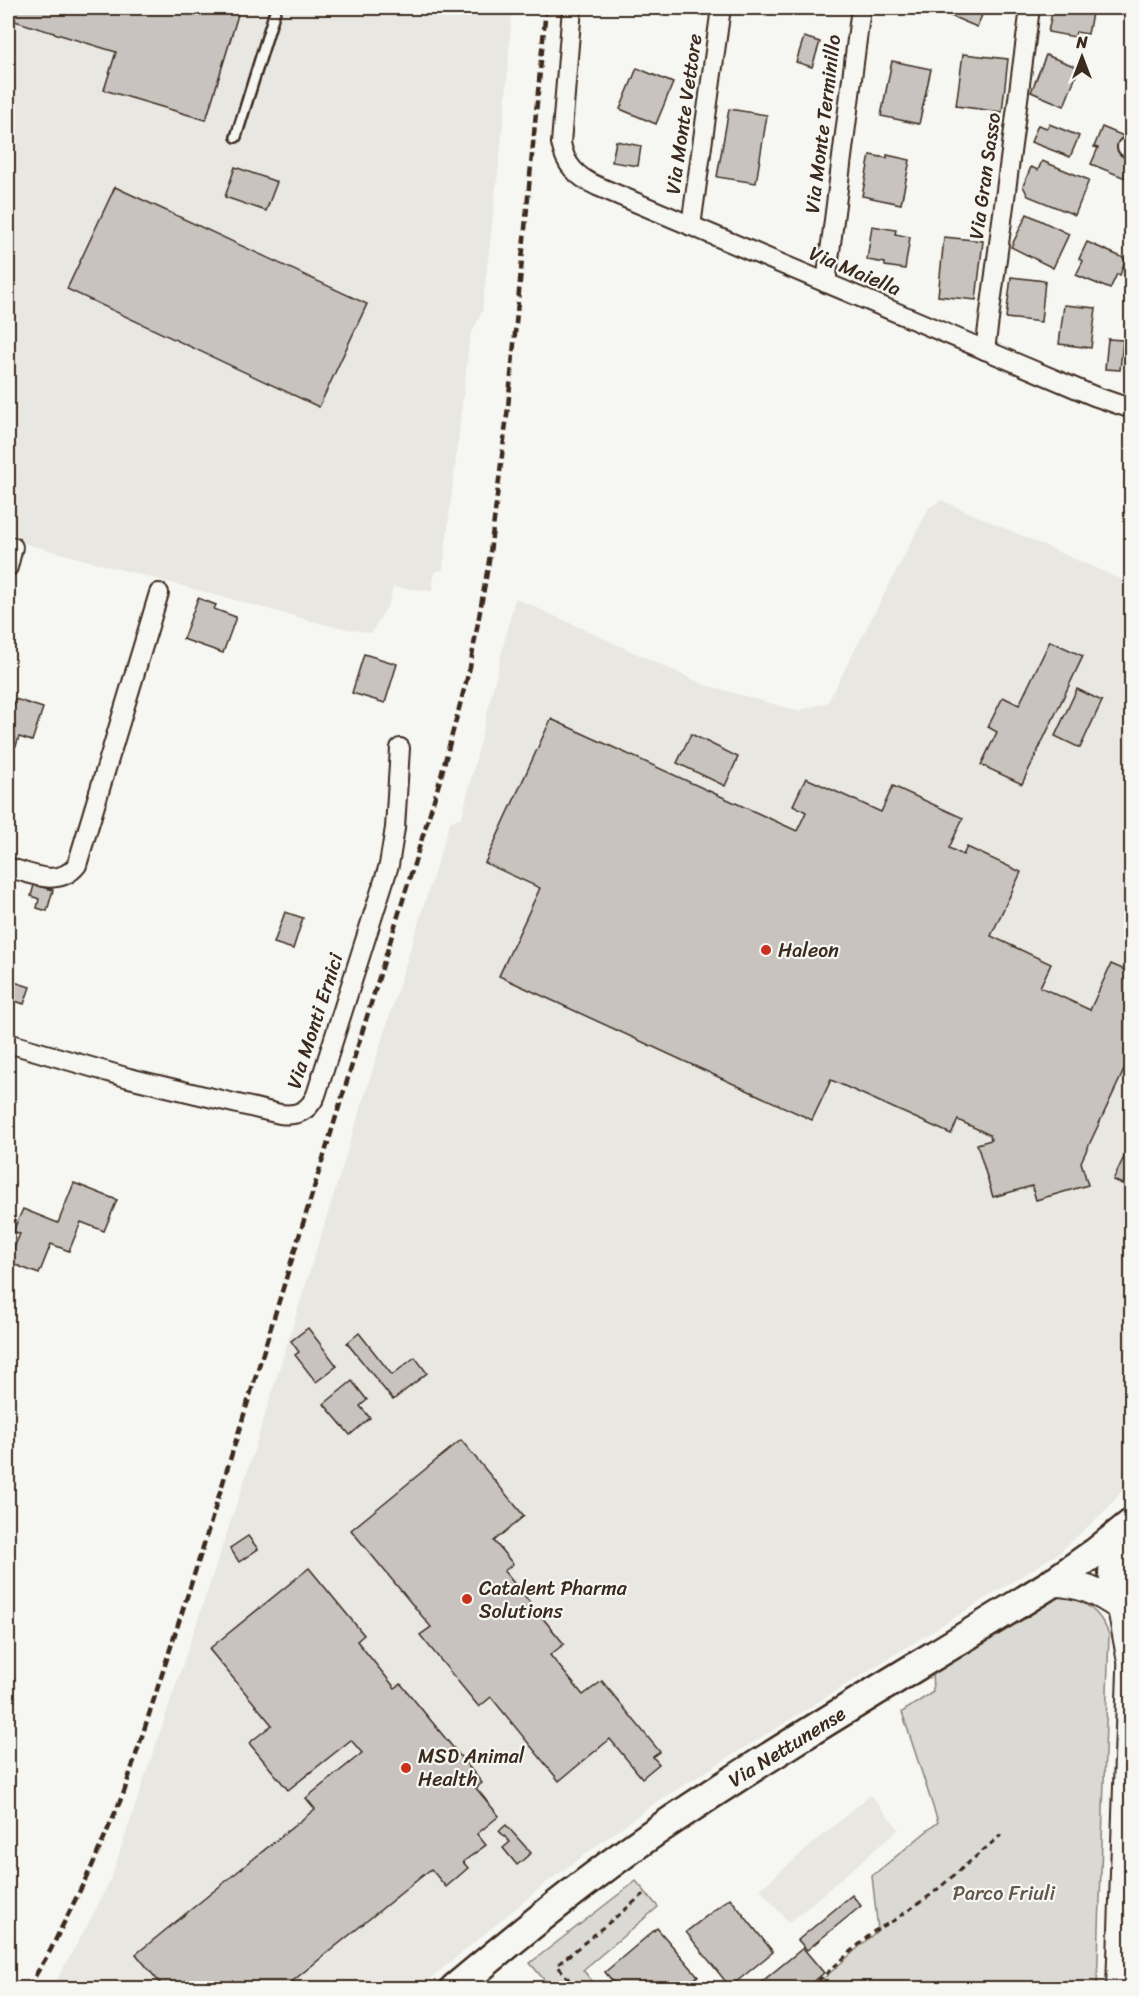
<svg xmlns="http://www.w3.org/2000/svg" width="1139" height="1996" viewBox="0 0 1139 1996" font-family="Sriracha,sans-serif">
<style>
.built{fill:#e8e7e2}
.green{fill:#dad9d3;stroke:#8a8278;stroke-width:1.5}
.building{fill:#c8c3be;stroke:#3b2a1e;stroke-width:1.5}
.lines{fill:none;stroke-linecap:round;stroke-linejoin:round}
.lane-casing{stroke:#3b2a1e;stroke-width:14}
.street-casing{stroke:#3b2a1e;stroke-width:22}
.secondary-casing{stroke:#3b2a1e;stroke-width:30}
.primary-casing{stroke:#3b2a1e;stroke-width:33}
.path{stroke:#3b2a1e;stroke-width:3;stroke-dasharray:6 4.5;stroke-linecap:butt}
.lane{stroke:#f6f6f2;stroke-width:9}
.street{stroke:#f6f6f2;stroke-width:18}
.secondary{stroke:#f6f6f2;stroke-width:26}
.primary{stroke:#f6f6f2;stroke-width:28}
.rail{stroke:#3b2a1e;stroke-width:4.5;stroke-dasharray:9 4.5;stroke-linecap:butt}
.poi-dot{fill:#c8321e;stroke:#f6f6f2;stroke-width:2}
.labels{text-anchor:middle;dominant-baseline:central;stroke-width:4.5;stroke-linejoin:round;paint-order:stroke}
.street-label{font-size:20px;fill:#3b2a1e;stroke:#f6f6f2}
.poi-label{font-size:20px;fill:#3b2a1e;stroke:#f6f6f2;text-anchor:start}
.park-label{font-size:20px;fill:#63564b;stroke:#f6f6f2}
</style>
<rect width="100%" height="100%" fill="#f6f6f2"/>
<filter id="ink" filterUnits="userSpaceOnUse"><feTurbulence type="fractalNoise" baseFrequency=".0167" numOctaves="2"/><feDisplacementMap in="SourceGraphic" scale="12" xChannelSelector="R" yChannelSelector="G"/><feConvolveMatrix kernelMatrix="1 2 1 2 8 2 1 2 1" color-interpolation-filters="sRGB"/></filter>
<g filter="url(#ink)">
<g class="built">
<polygon points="8,8 512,8 505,109 482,312 470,336 443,569 434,572 432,591 393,587 389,603 371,633 327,625 8,539"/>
<polygon points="941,500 1131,584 1131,1480 1107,1509 1060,1552 652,1805 546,1883 419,1988 52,1988 92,1917 111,1878 244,1482 450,822 462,817 515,598 705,685 798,711 828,702 929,508"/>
<polygon points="870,1795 899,1829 789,1923 760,1889"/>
</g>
<g class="green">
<path d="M 1059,1596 C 1084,1598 1100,1612 1109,1634 L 1097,1988 L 813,1988 L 878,1930 L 872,1876 L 938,1822 L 902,1712 L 933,1692 L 932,1671 L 1052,1598 Z"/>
<polygon points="636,1881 658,1907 583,1970 598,1988 551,1988 530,1963"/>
</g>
<g class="building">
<polygon points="8,8 240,8 206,120 104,90 116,52 8,19"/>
<polygon points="932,8 985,8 977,27"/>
<polygon points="1053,8 1093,8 1088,34 1076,32 1075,37 1048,32"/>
<polygon points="804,37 820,42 812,67 796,62"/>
<polygon points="963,54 1008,59 1002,112 956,106"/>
<polygon points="1046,55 1079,68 1064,106 1031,92"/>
<polygon points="892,61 931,69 919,124 881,116"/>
<polygon points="637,68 673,83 656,124 620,109"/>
<polygon points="729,109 767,115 756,183 717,177"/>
<polygon points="1049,124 1079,136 1070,157 1031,142 1038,125 1047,128"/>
<polygon points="1102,127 1126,137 1125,178 1091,164 1098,148 1094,147"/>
<polygon points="616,141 641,146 638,166 612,162"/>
<polygon points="870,155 887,158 887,155 910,160 901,204 862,196"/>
<polygon points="1042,161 1089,180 1075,215 1028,196 1023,186 1031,167 1038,170"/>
<polygon points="235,167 277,182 266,211 225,197"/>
<polygon points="115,187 367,304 319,407 67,289"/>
<polygon points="1027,214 1069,234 1053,268 1011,247"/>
<polygon points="872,226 896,230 895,234 910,237 905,269 885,266 885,263 867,260"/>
<polygon points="944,237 983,241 976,300 938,296"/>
<polygon points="1087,242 1126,259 1120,275 1117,274 1110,289 1076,275 1083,261 1079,259"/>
<polygon points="1011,277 1045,281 1041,322 1006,318"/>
<polygon points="1064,305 1096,308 1091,348 1059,344"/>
<polygon points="1108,339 1123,340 1120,370 1105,369"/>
<polygon points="198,598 216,605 214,609 236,617 223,653 183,639"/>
<polygon points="1050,641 1083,656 1022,784 981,765 997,732 988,727 1003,697 1019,705"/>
<polygon points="364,654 397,664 385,703 352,693"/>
<polygon points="1077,689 1102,701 1080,748 1055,736"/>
<polygon points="15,699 43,708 32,741 19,737 16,746 8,743 8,707 12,708"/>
<polygon points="551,719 797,831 806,812 793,805 806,778 881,812 893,786 963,818 949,848 963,855 967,847 1021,872 991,936 1051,964 1040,987 1090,1010 1111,964 1132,973 1132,1053 1081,1162 1088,1185 1036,1200 1032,1186 993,1197 977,1144 991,1140 990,1135 958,1120 951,1134 831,1080 812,1120 499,976 540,888 485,863"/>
<polygon points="691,734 738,757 725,786 677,763"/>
<polygon points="8,791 15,794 8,820"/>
<polygon points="34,885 53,890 47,911 37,908 39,899 31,896"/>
<polygon points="285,912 303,918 293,949 274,943"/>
<polygon points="8,980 30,987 24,1004 12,1000 8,1014"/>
<polygon points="1132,1140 1132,1188 1113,1180"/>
<polygon points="74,1183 117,1200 104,1231 81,1222 69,1251 51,1244 39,1274 8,1262 20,1234 13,1231 23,1209 58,1223"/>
<polygon points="308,1328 337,1366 316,1382 295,1355 299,1352 291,1341"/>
<polygon points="359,1333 392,1375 415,1357 427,1373 393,1400 347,1343"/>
<polygon points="352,1381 367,1400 360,1406 370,1418 350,1435 324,1404"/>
<polygon points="461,1440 524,1516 494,1541 513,1564 504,1571 564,1644 550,1655 583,1695 602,1681 660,1752 653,1757 659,1764 642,1778 610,1739 559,1781 491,1697 479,1707 420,1635 431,1627 351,1530"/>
<polygon points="248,1536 258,1549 239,1562 230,1548"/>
<polygon points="309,1568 364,1635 357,1641 395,1688 401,1684 482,1783 476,1788 499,1816 477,1834 486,1845 463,1862 468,1868 446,1887 431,1869 284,1988 164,1988 136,1954 315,1809 306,1798 362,1753 351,1740 288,1790 249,1743 272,1725 209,1649"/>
<polygon points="506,1825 531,1853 517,1865 503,1848 510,1842 499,1831"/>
<polygon points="852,1895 861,1906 807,1950 798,1940"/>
<polygon points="730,1898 773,1952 730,1987 686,1932"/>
<polygon points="657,1928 698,1976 683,1988 618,1988 605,1972"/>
<polygon points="803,1948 824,1973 806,1988 754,1988"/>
</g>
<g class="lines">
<defs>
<polyline id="lane" points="236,137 276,8"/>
<g id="street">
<path d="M 572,8 L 561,143 C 565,165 577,177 597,186 L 1094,396 L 1132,409"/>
<polyline points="1127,147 1132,147"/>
<polyline points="691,226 721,8"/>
<polyline points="826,283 861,8"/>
<polyline points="985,350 1030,8"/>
<polyline points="8,567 13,547"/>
<path d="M 8,867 C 31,874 59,888 77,865 L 159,593"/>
<path d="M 8,1043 L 129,1078 L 280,1114 C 297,1116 308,1112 316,1095 L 389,865 L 395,828 L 400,748"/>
</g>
<g id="secondary">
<polyline points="1114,1538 1112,1574 1121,1608 1130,1656"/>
<path d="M 1052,1583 C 1080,1583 1099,1592 1121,1608"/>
<polyline points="1120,1988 1132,1642"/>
</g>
<path id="primary" d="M 455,1988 C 521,1933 588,1878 659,1829 C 787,1742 921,1665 1052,1583 L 1096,1552 L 1132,1523"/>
</defs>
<use href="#lane" class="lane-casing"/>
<use href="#street" class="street-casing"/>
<use href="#secondary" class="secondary-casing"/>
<use href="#primary" class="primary-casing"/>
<g class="path">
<polyline points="576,1988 557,1965 644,1894"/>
<polyline points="810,1988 874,1931 893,1921 932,1894 1001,1835"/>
</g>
<use href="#lane" class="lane"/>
<use href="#street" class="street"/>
<use href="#secondary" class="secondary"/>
<use href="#primary" class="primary"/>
<polyline class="rail" points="28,1988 50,1951 92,1866 124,1792 204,1544 440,780 470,667 489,561 508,407 546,8"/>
</g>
</g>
<g class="poi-dot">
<circle cx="766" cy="950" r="6"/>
<circle cx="467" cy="1599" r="6"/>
<circle cx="406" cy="1768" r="6"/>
</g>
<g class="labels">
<g class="street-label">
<text transform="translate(684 114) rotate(-82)">Via Monte Vettore</text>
<text transform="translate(823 124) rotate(-83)">Via Monte Terminillo</text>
<text transform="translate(985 176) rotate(-82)">Via Gran Sasso</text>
<text transform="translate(855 271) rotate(23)">Via Maiella</text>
<text transform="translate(315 1021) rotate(-72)">Via Monti Ernici</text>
<text transform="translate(787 1747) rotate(-32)">Via Nettunense</text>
</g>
<g class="poi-label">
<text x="778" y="950">Haleon</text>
<text x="479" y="1588">Catalent Pharma<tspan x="479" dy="23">Solutions</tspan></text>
<text x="418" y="1756">MSD Animal<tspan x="418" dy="23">Health</tspan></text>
</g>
<g class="park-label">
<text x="1004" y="1893">Parco Friuli</text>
</g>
</g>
<rect width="1139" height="1996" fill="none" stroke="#f6f6f2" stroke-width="30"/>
<rect x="15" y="15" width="1109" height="1966" fill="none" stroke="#3b2a1e" stroke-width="2" filter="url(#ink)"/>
<g transform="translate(1082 57)" stroke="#f6f6f2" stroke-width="4.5" paint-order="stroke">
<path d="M0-4.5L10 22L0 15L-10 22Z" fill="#3b2a1e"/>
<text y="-9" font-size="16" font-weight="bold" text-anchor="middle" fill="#3b2a1e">N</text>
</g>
</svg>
